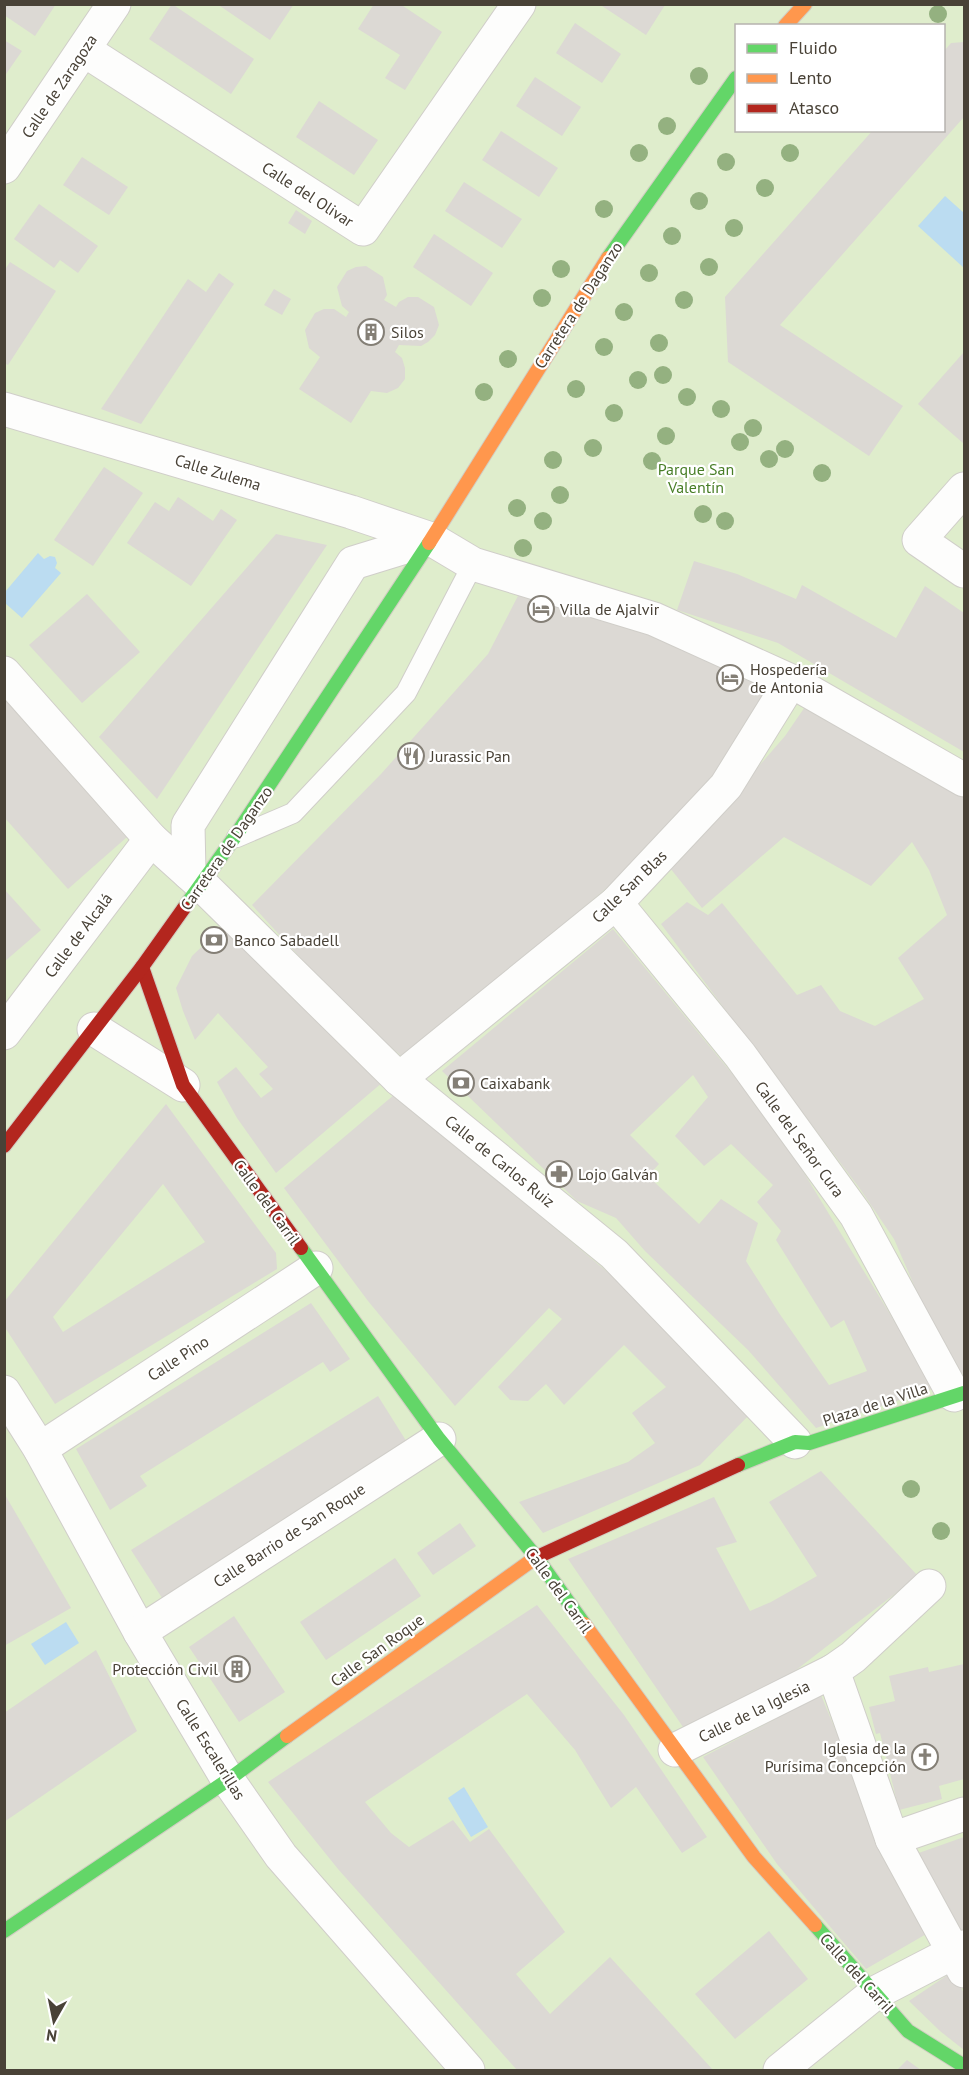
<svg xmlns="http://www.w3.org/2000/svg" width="969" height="2075" viewBox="0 0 969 2075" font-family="'PT Sans',sans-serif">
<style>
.green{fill:#dfedcc;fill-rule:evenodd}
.water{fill:#bbdcf1}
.building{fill:#dcd9d4;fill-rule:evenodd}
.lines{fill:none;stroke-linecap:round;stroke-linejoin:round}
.lane-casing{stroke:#d0cec9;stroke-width:22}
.street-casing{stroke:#d0cec9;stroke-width:35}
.fast-casing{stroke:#d2cdc3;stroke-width:16}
.slow-casing{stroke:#d2cdc3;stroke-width:16}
.jam-casing{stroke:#d2cdc3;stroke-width:16}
.lane{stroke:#fdfdfc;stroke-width:20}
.street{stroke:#fdfdfc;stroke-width:33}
.fast{stroke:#63d668;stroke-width:14}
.slow{stroke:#ff974d;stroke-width:14}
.jam{stroke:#b3261e;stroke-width:14}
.tree{fill:#94b180}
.labels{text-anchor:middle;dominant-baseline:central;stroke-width:4.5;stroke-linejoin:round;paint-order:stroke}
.street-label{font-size:16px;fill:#494237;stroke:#fff}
.poi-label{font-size:16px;fill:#494237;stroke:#fff;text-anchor:start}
.park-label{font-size:16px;fill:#487e27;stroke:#fff}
</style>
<rect width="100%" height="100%" fill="#f2f0ec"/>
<path class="green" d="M 5,5 L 964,5 L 964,2070 L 5,2070 ZM 736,26 L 944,26 L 944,130 L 736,130 Z"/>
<g class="water">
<polygon points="945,196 964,213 964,268 918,226"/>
<polygon points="38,553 44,559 50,556 55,557 57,563 55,568 61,573 22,618 5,603 5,592"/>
<polygon points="66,1622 79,1643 45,1665 31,1644"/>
<polygon points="464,1787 488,1827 471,1837 448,1798"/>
</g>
<g class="building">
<polygon points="4,4 56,4 35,36 4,15"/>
<polygon points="172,4 254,59 231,94 149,39"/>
<polygon points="217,4 294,4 270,40"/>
<polygon points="374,4 400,4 442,32 405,90 385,78 400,55 358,29"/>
<polygon points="599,4 663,4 665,5 646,35"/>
<polygon points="575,23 621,54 602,83 556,53"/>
<polygon points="4,40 22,51 4,77"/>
<polygon points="964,42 964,117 780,325 903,406 869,456 728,362 725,297 873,130 944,130 944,51 951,43"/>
<polygon points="535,77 581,107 562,136 516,106"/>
<polygon points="319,101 378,140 354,175 296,137"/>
<polygon points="501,131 558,168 539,197 482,160"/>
<polygon points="82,157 128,187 109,215 63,185"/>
<polygon points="464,182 522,219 502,248 445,211"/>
<polygon points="39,204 98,246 78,273 60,260 54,268 14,239"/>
<polygon points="296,210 312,221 305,234 288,223"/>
<polygon points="434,234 493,273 471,306 413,267"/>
<polygon points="10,262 56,291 8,365 4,363 4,271"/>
<polygon points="366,266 383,277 387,295 384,300 396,307 399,302 408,297 418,297 434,307 439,325 435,335 428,342 421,346 399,345 395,352 402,358 405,368 405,379 398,388 387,393 371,391 351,423 299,389 320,357 309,348 305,330 315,313 324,309 334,309 346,317 349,312 342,306 337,287 347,271 356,267"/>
<polygon points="219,273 234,284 141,424 101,409 188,279 206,292"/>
<polygon points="274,289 291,299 282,315 264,305"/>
<polygon points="964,352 964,441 963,443 918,404"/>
<polygon points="104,467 143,493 93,566 54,540"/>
<polygon points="178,497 213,521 221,509 237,520 191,586 127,543 155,502 169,511"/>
<polygon points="276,534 327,545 157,799 99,737"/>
<polygon points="694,561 737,574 796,599 802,585 896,638 925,586 964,613 964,752 778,643 677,610"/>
<polygon points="520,592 705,647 777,682 700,799 630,868 405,1059 354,1016 252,905 381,774 488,654"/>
<polygon points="87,594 140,652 82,703 29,645"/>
<polygon points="4,698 127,837 68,889 4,817"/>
<polygon points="811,698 964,786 964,1373 954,1377 894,1239 860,1189 661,924 687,902 708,915 722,903 797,995 821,985 840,1011 875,1026 924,999 898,958 947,915 929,870 912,842 871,886 784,837 702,908 670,868 785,736"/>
<polygon points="4,889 41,930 4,962"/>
<polygon points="229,928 383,1082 276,1173 237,1118 217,1082 236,1067 261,1098 273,1089 259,1074 268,1067 218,1013 195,1040 183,1011 176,988 192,956 216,933"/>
<path d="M 613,929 L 776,1127 L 935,1388 L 816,1428 L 748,1350 L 645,1251 L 616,1218 L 577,1201 L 442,1071 ZM 693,1075 L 708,1097 L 675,1136 L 704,1166 L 731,1144 L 773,1185 L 757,1202 L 781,1231 L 776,1240 L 831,1328 L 844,1320 L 867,1371 L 829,1385 L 779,1313 L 746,1261 L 758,1223 L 721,1199 L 699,1224 L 648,1176 L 659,1164 L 630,1135 Z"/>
<polygon points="395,1094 636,1296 751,1413 700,1465 543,1533 519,1502 628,1462 655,1443 632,1413 666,1387 624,1345 564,1405 546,1384 528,1401 510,1400 498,1387 562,1319 549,1308 455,1406 368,1301 284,1188"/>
<path d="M 166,1104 L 276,1253 L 277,1269 L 55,1404 L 4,1326 L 4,1302 ZM 163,1184 L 205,1242 L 63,1332 L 53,1317 Z"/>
<polygon points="311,1303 350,1359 330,1372 323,1362 140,1476 147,1486 110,1510 76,1449"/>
<polygon points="378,1396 410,1447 164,1601 131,1550"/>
<polygon points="821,1471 918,1576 778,1684 683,1727 568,1559 714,1497 737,1542 716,1548 750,1611 771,1602 817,1576 769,1502"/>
<polygon points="4,1493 71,1608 4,1646"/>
<polygon points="460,1523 476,1546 433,1575 417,1553"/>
<polygon points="395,1558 421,1596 326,1660 300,1622"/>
<polygon points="537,1605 624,1715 707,1837 682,1853 636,1787 611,1808 575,1750 527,1694 365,1802 391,1833 409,1847 453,1820 470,1842 489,1829 565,1932 516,1974 550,2014 610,1957 713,2070 517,2070 338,1869 268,1782"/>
<polygon points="234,1616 285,1692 239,1722 189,1647"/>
<polygon points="96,1650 137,1731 4,1822 4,1713"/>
<polygon points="964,1664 964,1779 939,1786 942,1799 899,1810 880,1733 876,1734 869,1707 895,1701 889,1676 928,1667 929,1672"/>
<polygon points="821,1695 870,1814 928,1933 866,1969 777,1864 703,1757"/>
<polygon points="964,1837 964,1937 913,1855"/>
<polygon points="769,1931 808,1979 735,2039 695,1994"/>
<polygon points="952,1972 964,1993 964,2050 940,2031 909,2001"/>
<polygon points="907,2060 921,2070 897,2070"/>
</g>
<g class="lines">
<defs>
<polyline id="lane" points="237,837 293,813 406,693 473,564"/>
<g id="street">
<polyline points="84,50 363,229 519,4"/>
<polyline points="4,167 114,4"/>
<polyline points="4,409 351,512 431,539 473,564 654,619 791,681 964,780"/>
<polyline points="964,489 919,540 964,571"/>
<polyline points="4,673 151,839 201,884 399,1079 614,1254 795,1442"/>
<polyline points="189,873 188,825 353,563 431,539"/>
<polyline points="616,903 740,1055 856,1215 954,1395"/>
<polyline points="94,1029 183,1085"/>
<polyline points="4,1033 151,839"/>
<polyline points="399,1079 616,903 726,786 791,681"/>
<polyline points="4,1392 40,1449 140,1632 228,1780 281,1856 468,2070"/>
<polyline points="40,1449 316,1268"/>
<polyline points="140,1632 439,1439"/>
<polyline points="833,1671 853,1657 929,1586"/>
<polyline points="675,1750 833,1671 892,1839 964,1971"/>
<polyline points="892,1839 964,1814"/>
<polyline points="780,2070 875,1993 964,1947"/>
</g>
<g id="fast">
<polyline points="608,258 736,78"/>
<polyline points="184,908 234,838 429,543"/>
<polyline points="301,1248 439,1439 536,1557 584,1624"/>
<polyline points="738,1465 795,1442 809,1443 964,1393"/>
<polyline points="815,1925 908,2031 964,2066"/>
<polyline points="4,1931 228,1780 287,1736"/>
</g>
<g id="slow">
<polyline points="785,26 805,4"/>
<polyline points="429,543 608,258"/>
<polyline points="584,1624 754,1857 815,1925"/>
<polyline points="287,1736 535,1558"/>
</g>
<g id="jam">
<polyline points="142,967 183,1085 301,1248"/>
<polyline points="4,1146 142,967 184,908"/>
<polyline points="535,1558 738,1465"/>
</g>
</defs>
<use href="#lane" class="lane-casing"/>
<use href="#street" class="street-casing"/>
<use href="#fast" class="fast-casing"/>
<use href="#slow" class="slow-casing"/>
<use href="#jam" class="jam-casing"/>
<use href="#lane" class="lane"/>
<use href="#street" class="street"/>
<use href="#fast" class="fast"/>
<use href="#slow" class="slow"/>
<use href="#jam" class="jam"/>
</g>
<g class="tree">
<circle cx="938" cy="14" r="9"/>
<circle cx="699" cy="76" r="9"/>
<circle cx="667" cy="126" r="9"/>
<circle cx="639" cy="153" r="9"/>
<circle cx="790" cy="153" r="9"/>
<circle cx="726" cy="162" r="9"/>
<circle cx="765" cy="188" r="9"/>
<circle cx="699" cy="201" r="9"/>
<circle cx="604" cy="209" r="9"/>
<circle cx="734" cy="228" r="9"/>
<circle cx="672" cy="236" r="9"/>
<circle cx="709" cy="267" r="9"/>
<circle cx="561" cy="269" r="9"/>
<circle cx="649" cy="273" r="9"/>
<circle cx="542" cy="298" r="9"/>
<circle cx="684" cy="300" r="9"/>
<circle cx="624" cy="312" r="9"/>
<circle cx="659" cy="343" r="9"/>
<circle cx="604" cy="347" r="9"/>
<circle cx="508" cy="359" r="9"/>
<circle cx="663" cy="375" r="9"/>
<circle cx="638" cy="380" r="9"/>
<circle cx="576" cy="389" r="9"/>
<circle cx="484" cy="392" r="9"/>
<circle cx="687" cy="397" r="9"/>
<circle cx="721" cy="409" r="9"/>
<circle cx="614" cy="413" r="9"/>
<circle cx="753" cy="428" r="9"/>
<circle cx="666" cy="436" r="9"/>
<circle cx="740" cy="442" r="9"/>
<circle cx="593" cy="448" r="9"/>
<circle cx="785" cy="449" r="9"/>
<circle cx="769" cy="459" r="9"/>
<circle cx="553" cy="460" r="9"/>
<circle cx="652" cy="461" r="9"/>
<circle cx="822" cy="473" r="9"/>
<circle cx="560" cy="495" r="9"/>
<circle cx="517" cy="508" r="9"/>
<circle cx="703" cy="514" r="9"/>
<circle cx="543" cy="521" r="9"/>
<circle cx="725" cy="521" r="9"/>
<circle cx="523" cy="548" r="9"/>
<circle cx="911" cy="1489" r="9"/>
<circle cx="941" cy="1531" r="9"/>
</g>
<defs>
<symbol id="building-ring" viewBox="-11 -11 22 22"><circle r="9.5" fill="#fff" stroke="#847f76" stroke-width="1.5"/><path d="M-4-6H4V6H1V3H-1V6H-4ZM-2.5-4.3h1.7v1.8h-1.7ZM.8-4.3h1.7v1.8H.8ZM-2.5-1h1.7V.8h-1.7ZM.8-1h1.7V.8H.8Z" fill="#847f76"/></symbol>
<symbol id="hotel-ring" viewBox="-11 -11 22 22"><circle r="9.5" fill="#fff" stroke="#847f76" stroke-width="1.5"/><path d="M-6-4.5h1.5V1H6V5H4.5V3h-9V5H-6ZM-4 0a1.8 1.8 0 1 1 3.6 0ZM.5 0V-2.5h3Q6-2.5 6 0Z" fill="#847f76"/></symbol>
<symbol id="restaurant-ring" viewBox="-11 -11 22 22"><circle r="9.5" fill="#fff" stroke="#847f76" stroke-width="1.5"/><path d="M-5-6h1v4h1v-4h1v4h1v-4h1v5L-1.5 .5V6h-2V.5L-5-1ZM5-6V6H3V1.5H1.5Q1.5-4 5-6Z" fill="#847f76"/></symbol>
<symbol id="bank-ring" viewBox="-11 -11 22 22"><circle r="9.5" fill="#fff" stroke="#847f76" stroke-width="1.5"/><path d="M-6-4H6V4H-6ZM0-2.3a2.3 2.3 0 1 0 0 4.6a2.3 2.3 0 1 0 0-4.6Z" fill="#847f76"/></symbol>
<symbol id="pharmacy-ring" viewBox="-11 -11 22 22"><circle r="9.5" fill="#fff" stroke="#847f76" stroke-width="1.5"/><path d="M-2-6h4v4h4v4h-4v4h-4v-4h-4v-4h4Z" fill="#847f76"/></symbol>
<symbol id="church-ring" viewBox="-11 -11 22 22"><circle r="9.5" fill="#fff" stroke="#847f76" stroke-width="1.5"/><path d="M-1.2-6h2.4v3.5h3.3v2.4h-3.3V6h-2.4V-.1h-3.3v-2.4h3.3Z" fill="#847f76"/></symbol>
</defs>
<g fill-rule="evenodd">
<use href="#building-ring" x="356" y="317" width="30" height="30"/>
<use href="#hotel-ring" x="526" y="594" width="30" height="30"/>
<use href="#hotel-ring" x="715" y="663" width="30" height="30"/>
<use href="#restaurant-ring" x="396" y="741" width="30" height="30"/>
<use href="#bank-ring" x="199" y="925" width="30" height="30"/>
<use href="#bank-ring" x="446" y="1068" width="30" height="30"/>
<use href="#pharmacy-ring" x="544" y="1159" width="30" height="30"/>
<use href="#building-ring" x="222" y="1654" width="30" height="30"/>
<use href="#church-ring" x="910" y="1742" width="30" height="30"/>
</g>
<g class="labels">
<g class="street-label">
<text transform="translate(59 86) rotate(-56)">Calle de Zaragoza</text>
<text transform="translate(308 194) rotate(33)">Calle del Olivar</text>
<text transform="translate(578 305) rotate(-57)">Carretera de Daganzo</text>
<text transform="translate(218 472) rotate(17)">Calle Zulema</text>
<text transform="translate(226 848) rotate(-55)">Carretera de Daganzo</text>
<text transform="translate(629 886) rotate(-44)">Calle San Blas</text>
<text transform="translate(78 935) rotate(-53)">Calle de Alcalá</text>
<text transform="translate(800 1139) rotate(54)">Calle del Señor Cura</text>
<text transform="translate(500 1161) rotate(39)">Calle de Carlos Ruiz</text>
<text transform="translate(267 1202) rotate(54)">Calle del Carril</text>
<text transform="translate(178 1358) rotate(-33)">Calle Pino</text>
<text transform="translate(875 1404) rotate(-18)">Plaza de la Villa</text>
<text transform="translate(289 1535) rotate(-33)">Calle Barrio de San Roque</text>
<text transform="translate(559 1590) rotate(54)">Calle del Carril</text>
<text transform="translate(377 1650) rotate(-36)">Calle San Roque</text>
<text transform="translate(754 1711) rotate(-26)">Calle de la Iglesia</text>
<text transform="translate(211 1749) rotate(58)">Calle Escalerillas</text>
<text transform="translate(857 1973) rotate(48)">Calle del Carril</text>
</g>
<g class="poi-label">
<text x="391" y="332">Silos</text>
<text x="560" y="609">Villa de Ajalvir</text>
<text x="750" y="669">Hospedería<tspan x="750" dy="18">de Antonia</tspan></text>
<text x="430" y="756">Jurassic Pan</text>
<text x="234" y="940">Banco Sabadell</text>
<text x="480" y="1083">Caixabank</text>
<text x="578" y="1174">Lojo Galván</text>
<text x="218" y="1669" text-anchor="end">Protección Civil</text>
<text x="906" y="1748" text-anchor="end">Iglesia de la<tspan x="906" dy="18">Purísima Concepción</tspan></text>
</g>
<g class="park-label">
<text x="696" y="469">Parque San<tspan x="696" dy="18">Valentín</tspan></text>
</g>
</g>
<rect width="969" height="2075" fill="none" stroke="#494237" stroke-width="12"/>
<rect x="735" y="24" width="210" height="108" fill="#ffffff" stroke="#b6b3af" stroke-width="1.5"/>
<rect x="747" y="44" width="30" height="9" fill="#63d668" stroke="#b6b3af" stroke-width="1.5"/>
<text x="789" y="54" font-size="18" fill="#494237">Fluido</text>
<rect x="747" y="74" width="30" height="9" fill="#ff974d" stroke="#b6b3af" stroke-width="1.5"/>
<text x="789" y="84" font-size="18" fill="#494237">Lento</text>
<rect x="747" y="104" width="30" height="9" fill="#b3261e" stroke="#b6b3af" stroke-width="1.5"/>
<text x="789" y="114" font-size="18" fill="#494237">Atasco</text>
<g transform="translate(54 2021) rotate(189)" stroke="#ffffff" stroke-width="4.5" paint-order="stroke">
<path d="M0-4.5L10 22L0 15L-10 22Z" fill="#494237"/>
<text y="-9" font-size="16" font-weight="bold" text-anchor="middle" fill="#494237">N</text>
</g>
</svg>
